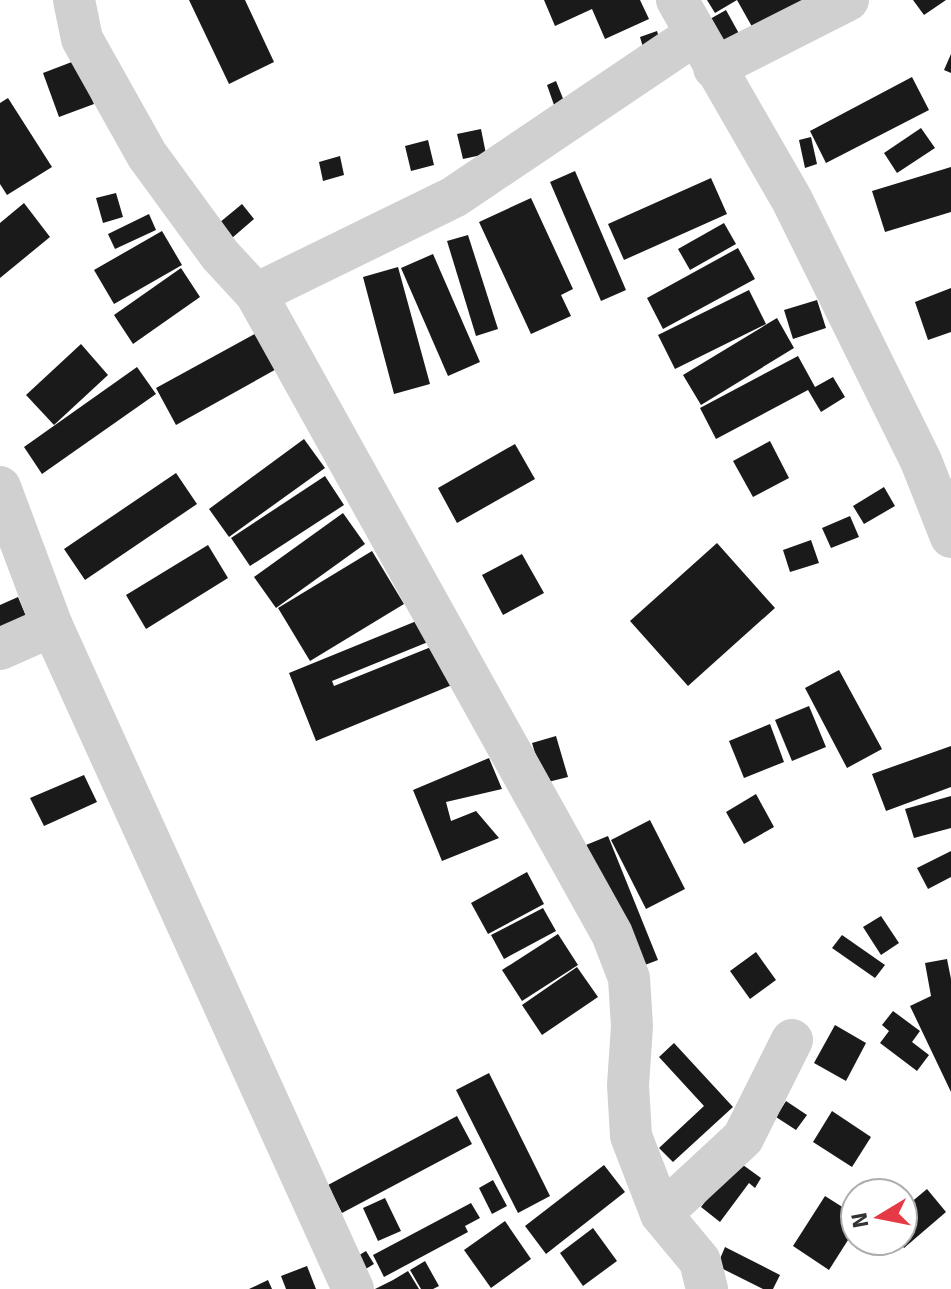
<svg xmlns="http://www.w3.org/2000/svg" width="951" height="1289" viewBox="0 0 951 1289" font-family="Signika,sans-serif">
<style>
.building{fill:#1a1a1a}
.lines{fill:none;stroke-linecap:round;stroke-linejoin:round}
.minor{stroke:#d0d0d0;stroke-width:42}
</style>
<rect width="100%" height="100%" fill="#fff"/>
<g class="building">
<polygon points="189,0 245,0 274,62 229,84"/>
<polygon points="544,0 640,0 649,19 605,39 592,9 555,26"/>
<polygon points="707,0 812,0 755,32 737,0 715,13"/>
<polygon points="913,0 946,0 924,15"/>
<polygon points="726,10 742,39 727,47 710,19"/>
<polygon points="657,31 662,48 645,54 640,37"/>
<polygon points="951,54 951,73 944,70"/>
<polygon points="77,60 94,104 59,117 43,73"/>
<polygon points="912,77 929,110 826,163 810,131"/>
<polygon points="556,81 564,101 554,105 547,85"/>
<polygon points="8,98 52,167 7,195 0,184 0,103"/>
<polygon points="921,128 935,148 897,173 884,153"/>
<polygon points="481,129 486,154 463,159 457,134"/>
<polygon points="811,137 817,164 805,168 799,140"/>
<polygon points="428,140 434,165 411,171 405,146"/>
<polygon points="340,156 344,175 323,181 319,162"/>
<polygon points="951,167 951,212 885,232 872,191"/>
<polygon points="575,171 626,290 601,301 550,182"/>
<polygon points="711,178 727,214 624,260 608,224"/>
<polygon points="116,193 123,217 103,223 96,198"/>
<polygon points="531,198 573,289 561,295 571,316 531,334 479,222"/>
<polygon points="24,203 50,237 0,278 0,223"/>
<polygon points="242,204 254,219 232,238 219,223"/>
<polygon points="149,214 156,230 115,249 108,234"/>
<polygon points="724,223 736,244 690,270 678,249"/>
<polygon points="162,231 182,265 114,304 94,270"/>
<polygon points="468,235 498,329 476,336 447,241"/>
<polygon points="738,248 755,279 663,329 647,298"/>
<polygon points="433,254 480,362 448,376 401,268"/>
<polygon points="398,267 430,384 394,394 363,277"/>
<polygon points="181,268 200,297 133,344 114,315"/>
<polygon points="951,288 951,332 928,340 915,302"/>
<polygon points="749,290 766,324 675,369 658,335"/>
<polygon points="817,300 826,328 793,339 784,310"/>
<polygon points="777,318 794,348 701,405 683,375"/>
<polygon points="269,326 289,362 176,425 156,388"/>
<polygon points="81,344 108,375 54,425 26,395"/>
<polygon points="798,356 815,387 833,377 845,397 821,412 808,390 716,439 700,408"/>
<polygon points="137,367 156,394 42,474 24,447"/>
<polygon points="304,439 325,468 229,537 209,509"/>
<polygon points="770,441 789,478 753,497 733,461"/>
<polygon points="515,444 535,479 457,523 438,488"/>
<polygon points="176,473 197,504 85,580 64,549"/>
<polygon points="325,476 344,505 250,566 231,538"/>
<polygon points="884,487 895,506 864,524 853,506"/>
<polygon points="343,513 365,544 276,608 254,577"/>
<polygon points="850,516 859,537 831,548 822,528"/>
<polygon points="811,540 819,563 790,572 783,550"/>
<polygon points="717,543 775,608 688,686 630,621"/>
<polygon points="208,545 228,578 146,629 126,595"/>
<polygon points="372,551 404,604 310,661 278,608"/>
<polygon points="522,554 544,593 503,615 482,575"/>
<polygon points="18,597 29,623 0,635 0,605"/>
<polygon points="419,620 428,642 332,681 334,686 436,645 452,685 316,741 289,673"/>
<polygon points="839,670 882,749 847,768 805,688"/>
<polygon points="809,706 826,747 792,761 775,720"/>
<polygon points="770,724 784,762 744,778 729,741"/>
<polygon points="556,736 568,777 544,783 532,743"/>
<polygon points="951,746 951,787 886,811 872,774"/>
<polygon points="489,758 502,789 446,802 451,821 476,811 499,838 442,861 413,790"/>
<polygon points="84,775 97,802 44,826 30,798"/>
<polygon points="756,794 774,827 744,844 726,812"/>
<polygon points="951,796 951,828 914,838 905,809"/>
<polygon points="650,820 685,889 646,909 611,840"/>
<polygon points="608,836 658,960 637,968 586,845"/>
<polygon points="951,851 951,877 928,889 917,868"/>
<polygon points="527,872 544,904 488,934 471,903"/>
<polygon points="543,908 556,931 504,959 491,935"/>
<polygon points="881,916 899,943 881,955 863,927"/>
<polygon points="558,934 578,965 522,1001 502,970"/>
<polygon points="842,935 885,965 875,978 832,948"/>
<polygon points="756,952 776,980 750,999 730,971"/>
<polygon points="947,959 951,979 951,1092 910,1006 931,996 925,963"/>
<polygon points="577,967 598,997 542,1035 522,1005"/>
<polygon points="893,1011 920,1031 912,1042 929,1055 917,1071 880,1043 889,1031 882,1025"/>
<polygon points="835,1025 866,1043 846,1081 814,1063"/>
<polygon points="674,1043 733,1107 673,1162 659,1148 704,1106 659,1057"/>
<polygon points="489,1073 550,1196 518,1213 456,1090"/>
<polygon points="786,1101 807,1115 796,1130 776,1117"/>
<polygon points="832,1111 871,1137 852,1167 813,1142"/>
<polygon points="457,1116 472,1144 342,1213 328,1185"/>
<polygon points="732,1157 761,1178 755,1188 749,1183 720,1222 701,1207 726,1174"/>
<polygon points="604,1165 625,1192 546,1254 525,1226"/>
<polygon points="874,1179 895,1193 865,1193"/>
<polygon points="493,1180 507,1206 492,1214 479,1188"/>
<polygon points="927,1189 946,1212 904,1248 898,1241 903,1241 903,1209"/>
<polygon points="825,1196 855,1215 855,1229 829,1270 793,1246"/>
<polygon points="385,1198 401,1231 378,1241 363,1208"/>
<polygon points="471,1203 480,1218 465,1226 468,1232 384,1277 373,1255"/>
<polygon points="505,1221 531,1259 491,1288 464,1250"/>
<polygon points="593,1228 617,1261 583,1286 560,1253"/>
<polygon points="725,1247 780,1275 773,1289 763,1289 717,1266"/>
<polygon points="366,1251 374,1264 364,1270 356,1257"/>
<polygon points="425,1261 439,1286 433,1289 421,1289 410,1270"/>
<polygon points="307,1266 316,1289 286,1289 281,1276"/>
<polygon points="408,1271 419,1289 375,1289 393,1280"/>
<polygon points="268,1280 272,1289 249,1289"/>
</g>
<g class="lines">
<g class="minor">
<polyline points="74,0 82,39 147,155 220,255 256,294 612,934 629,978 632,1026 628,1085 631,1136 661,1214 700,1261 707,1289"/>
<polyline points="677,0 792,200 921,461 951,537"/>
<polyline points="714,68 848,0"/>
<polyline points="256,294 454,197 696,34"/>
<polyline points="0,487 52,626 353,1289"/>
<polyline points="0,649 52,626"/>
<polyline points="661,1214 743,1138 792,1040"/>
</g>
</g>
<g transform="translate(879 1217) rotate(260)"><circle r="38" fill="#ffffff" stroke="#adadad" stroke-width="2"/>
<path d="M0-6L14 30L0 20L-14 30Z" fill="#e63946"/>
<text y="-12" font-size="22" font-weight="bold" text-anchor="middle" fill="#333333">N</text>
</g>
</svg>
